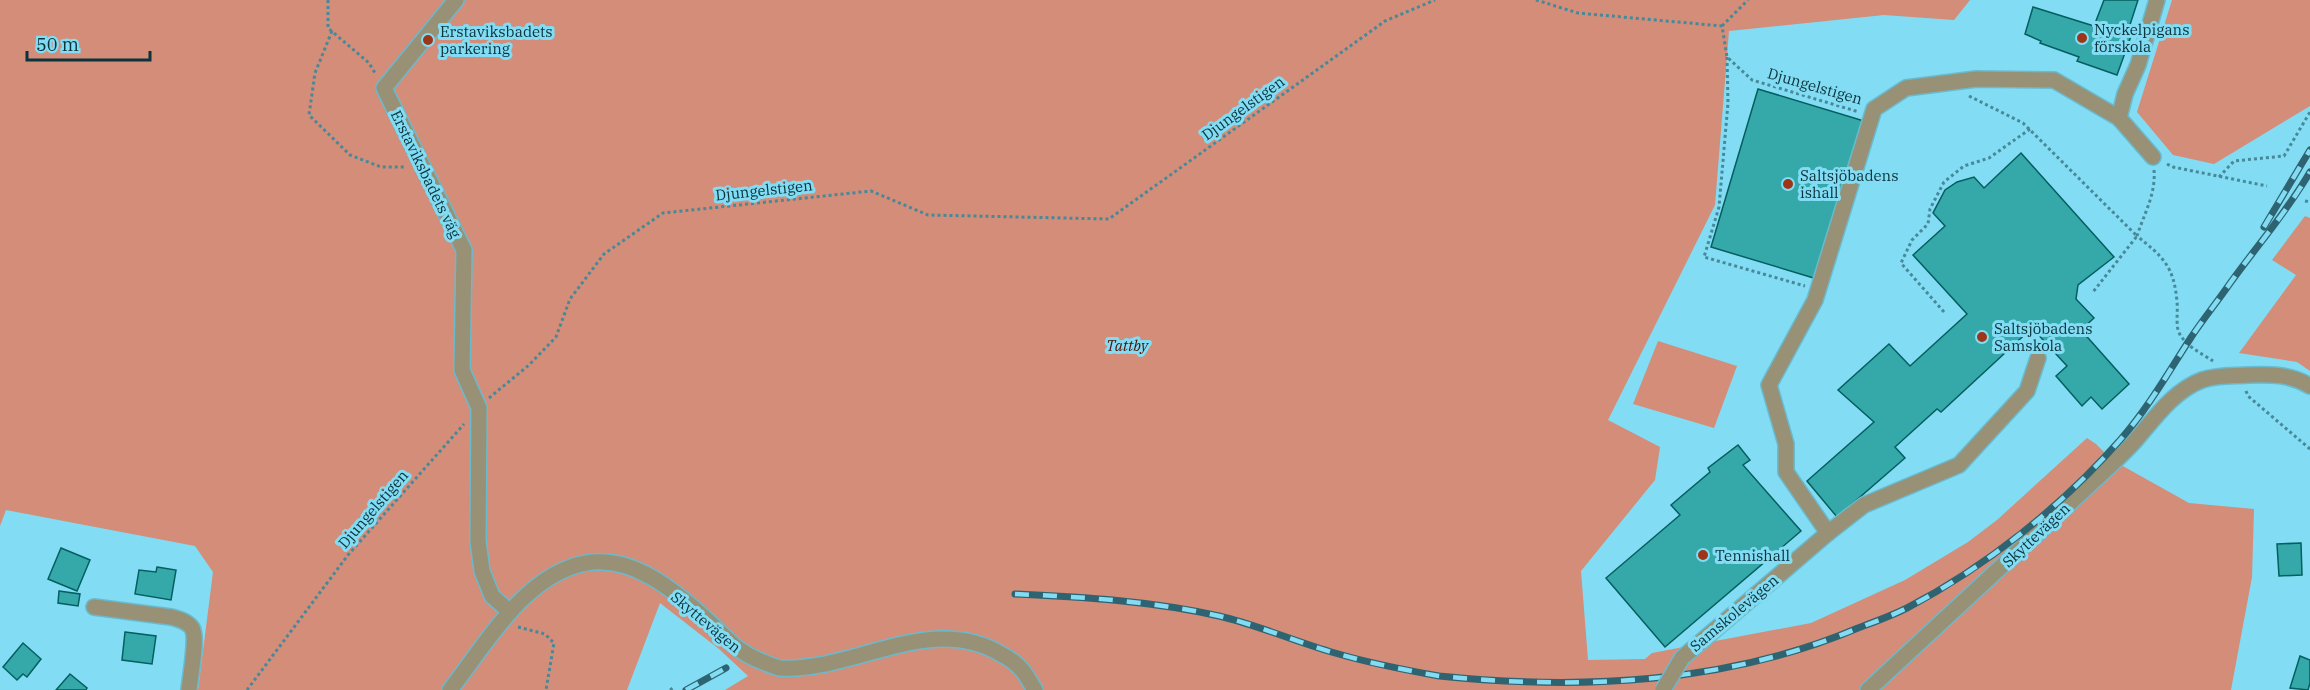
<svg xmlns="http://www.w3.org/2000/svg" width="2310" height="690" viewBox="0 0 2310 690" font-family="'IBM Plex Serif',serif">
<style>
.green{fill:#d38d79}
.building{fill:#35a9aa;stroke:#055e5f;stroke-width:1.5}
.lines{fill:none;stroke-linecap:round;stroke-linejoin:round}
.minor-casing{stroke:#6abace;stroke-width:18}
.path{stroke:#478999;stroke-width:3;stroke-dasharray:3 3;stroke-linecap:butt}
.minor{stroke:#989175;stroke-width:15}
.rail-casing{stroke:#2e6471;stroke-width:7}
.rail{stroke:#82dcf3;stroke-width:4.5;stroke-dasharray:14;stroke-linecap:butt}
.minor-bridge-casing{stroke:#6abace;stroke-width:18;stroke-linecap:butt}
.minor-bridge{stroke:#989175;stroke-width:15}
.poi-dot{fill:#9d3518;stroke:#82dcf3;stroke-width:2}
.labels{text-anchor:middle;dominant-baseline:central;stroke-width:6;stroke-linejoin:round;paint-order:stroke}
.poi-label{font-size:15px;fill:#0b333c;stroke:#82dcf3;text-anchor:start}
.street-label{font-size:15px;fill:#0b333c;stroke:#82dcf3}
.park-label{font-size:15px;font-style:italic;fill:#530d00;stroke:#82dcf3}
</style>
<rect width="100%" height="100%" fill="#82dcf3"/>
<g class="green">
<polygon points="0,0 1970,0 1954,20 1884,15 1729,31 1715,205 1608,420 1660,447 1655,480 1581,571 1588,660 1645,659 1652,653 1811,623 1905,580 1968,542 1997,520 2087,438 2096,444 2112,460 2189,503 2254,509 2252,577 2231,690 725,690 748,676 719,649 660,603 627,690 198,690 213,572 195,546 6,510 0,526"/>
<polygon points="2172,0 2310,0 2310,106 2214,164 2173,155 2137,112"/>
<polygon points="2305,216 2310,218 2310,371 2297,362 2239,353 2296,275 2272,260"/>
<polygon points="1658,341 1737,366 1714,428 1633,404"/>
</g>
<g class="building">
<polygon points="2104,0 2138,0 2127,34 2131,36 2117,75 2077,61 2079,57 2040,43 2041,41 2025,34 2033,7 2094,26"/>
<polygon points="1758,89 1864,121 1817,279 1711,247"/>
<polygon points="2021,153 2114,257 2078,285 2076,299 2094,318 2081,330 2129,384 2102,409 2091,397 2082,406 2056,376 2067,366 2032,328 1941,412 1937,409 1895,447 1905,458 1837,517 1807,481 1874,422 1838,390 1889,344 1910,366 1967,314 1913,255 1945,226 1933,213 1945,190 1957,182 1974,177 1984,188"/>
<polygon points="1738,445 1750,460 1743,465 1801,531 1665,647 1606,578 1680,515 1671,505 1710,472 1708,468"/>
<polygon points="2301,543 2302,575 2279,576 2277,544"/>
<polygon points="61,548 90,560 77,591 48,579"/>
<polygon points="157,567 176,570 171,600 135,594 139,570 156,572"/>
<polygon points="59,591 80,594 78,606 58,603"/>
<polygon points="125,632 156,636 152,664 122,660"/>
<polygon points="23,643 41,659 27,677 23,674 17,680 3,667"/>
<polygon points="2300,656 2310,660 2310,683 2308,690 2290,688"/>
<polygon points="70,674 87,688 86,690 56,690"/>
</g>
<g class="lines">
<defs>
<g id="minor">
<polyline points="456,0 384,88 464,250 462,370 479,408 478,541 482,571 492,596 510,612"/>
<polyline points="2119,118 2125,94 2138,65 2157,0"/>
<polyline points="1828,533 1864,505 1959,465 2027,391 2038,358"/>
<path d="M 94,607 L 171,617 C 179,619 187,621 192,628 C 198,638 190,677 189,690"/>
<polyline points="1682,658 1828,533 1786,472 1786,444 1769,385 1815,300 1874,109 1906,88 1976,79 2054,80 2119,118 2153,157"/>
<path d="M 450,690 C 486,644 525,574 586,563 C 632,555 674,590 706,619 C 726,637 736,652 763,662 C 768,664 774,667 780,668 C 854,672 930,612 1001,654 C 1009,658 1017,664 1023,671 C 1027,676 1031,684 1035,690"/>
<path d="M 1868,690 L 2098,477 C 2110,466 2123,454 2134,442 C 2154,419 2173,391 2202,380 C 2216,375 2232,376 2248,375 C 2270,374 2290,374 2310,386"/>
</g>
</defs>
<use href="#minor" class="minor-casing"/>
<g class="path">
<polyline points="328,0 328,28 369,63 375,73"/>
<polyline points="1536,0 1578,13 1722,26 1727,57 1752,80 1859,112"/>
<polyline points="1722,26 1748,0"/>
<polyline points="332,31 315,73 309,115 350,155 381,167 405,167"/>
<polyline points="1727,57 1728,103 1719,207 1704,257 1805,286"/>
<polyline points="1969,96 2023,123 2137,236 2093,292"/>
<polyline points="2167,164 2173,167 2267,186"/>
<path d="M 2154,170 C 2156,194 2144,214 2137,236 C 2163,257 2174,266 2177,302 C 2178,310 2176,321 2178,330 C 2183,345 2201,353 2213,361"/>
<polyline points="2219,177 2234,161 2284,156 2310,112"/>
<polyline points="2305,201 2310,202"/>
<polyline points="1944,312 1901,263 1912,240 1928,224 1930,209 1944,182 1964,166 1989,158 2030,129"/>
<polyline points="2246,391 2248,396 2310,449"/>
<polyline points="489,398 529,365 556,337 570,299 604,254 663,213 871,191 928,215 1109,219 1385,21 1435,0"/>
<polyline points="518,627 545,634 554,643 546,690"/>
<polyline points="247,690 348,555 464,424"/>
<polyline points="670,690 673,688"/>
</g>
<use href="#minor" class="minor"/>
<defs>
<g id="rail">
<polyline points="2264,227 2310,150"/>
<path d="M 1015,594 C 1083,597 1152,601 1219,616 C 1258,625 1296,642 1335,653 C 1369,663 1405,670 1439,676 C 1580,690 1726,684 1858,628 C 1874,622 1891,616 1907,608 C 1987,566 2062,506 2121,439 C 2148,408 2168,373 2190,339 C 2201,322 2214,306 2226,289 C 2254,249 2285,215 2310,172"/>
<polyline points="686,690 726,668"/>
</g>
</defs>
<use href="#rail" class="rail-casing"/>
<use href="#rail" class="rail"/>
<defs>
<polyline id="minor-bridge" points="1663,690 1682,658"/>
</defs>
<use href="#minor-bridge" class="minor-bridge-casing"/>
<use href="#minor-bridge" class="minor-bridge"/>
</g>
<g class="poi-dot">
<circle cx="2082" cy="38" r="6"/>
<circle cx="428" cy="40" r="6"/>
<circle cx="1788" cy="184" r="6"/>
<circle cx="1982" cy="337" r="6"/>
<circle cx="1703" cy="555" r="6"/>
</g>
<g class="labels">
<g class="poi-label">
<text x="2094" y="29">Nyckelpigans<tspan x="2094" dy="17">förskola</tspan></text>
<text x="440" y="31">Erstaviksbadets<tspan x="440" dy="17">parkering</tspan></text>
<text x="1800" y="175">Saltsjöbadens<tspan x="1800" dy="17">ishall</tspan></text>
<text x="1994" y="328">Saltsjöbadens<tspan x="1994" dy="17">Samskola</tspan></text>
<text x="1715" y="555">Tennishall</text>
</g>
<g class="street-label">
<text transform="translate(1815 86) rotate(16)">Djungelstigen</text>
<text transform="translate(1243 108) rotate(-36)">Djungelstigen</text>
<text transform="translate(426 174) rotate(64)">Erstaviksbadets väg</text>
<text transform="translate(764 190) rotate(-6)">Djungelstigen</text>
<text transform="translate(373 509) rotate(-49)">Djungelstigen</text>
<text transform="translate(2036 535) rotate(-43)">Skyttevägen</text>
<text transform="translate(1734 613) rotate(-40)">Samskolevägen</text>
<text transform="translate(706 622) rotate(40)">Skyttevägen</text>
</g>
<g class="park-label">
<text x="1127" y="345">Tattby</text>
</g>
</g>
<path d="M27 51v9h123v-9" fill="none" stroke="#0b333c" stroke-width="3"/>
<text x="36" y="51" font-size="18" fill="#0b333c" stroke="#82dcf3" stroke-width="4.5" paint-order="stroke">50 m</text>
</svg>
